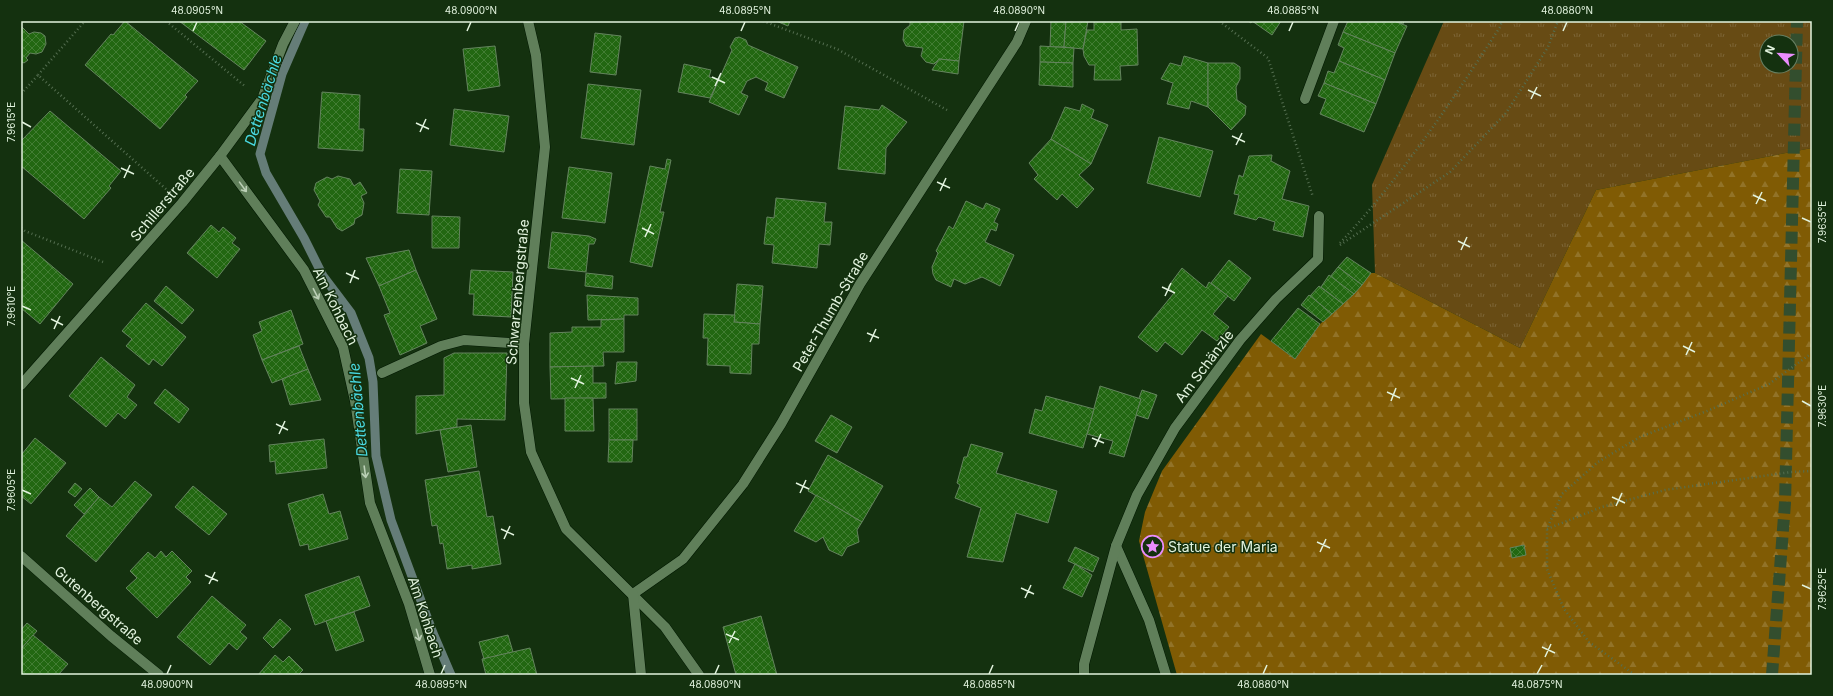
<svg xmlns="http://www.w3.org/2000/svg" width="1833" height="696" viewBox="0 0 1833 696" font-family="Inter,sans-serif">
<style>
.grass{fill:url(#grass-tufts);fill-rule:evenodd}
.forest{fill:url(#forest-firs)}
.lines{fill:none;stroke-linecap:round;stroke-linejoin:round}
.stream{stroke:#657d78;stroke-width:9}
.building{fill:url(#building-cross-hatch);stroke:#64845e}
.highway-tunnel{stroke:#334e2e;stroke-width:12;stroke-dasharray:12 6;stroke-linecap:butt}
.lane-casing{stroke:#001800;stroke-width:11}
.street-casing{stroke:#001800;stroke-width:11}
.path{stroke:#556f51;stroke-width:2.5;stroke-dasharray:1 3;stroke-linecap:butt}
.lane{stroke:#607f5a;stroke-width:10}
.street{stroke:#607f5a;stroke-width:10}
.oneway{stroke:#bbd0b6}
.ticks{fill:none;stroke:#e2f3de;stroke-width:1.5}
.labels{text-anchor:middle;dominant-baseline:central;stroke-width:3;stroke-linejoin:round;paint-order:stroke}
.street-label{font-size:14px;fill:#e2f3de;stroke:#14310f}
.poi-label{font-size:14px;fill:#e2f3de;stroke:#14310f;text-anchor:start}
.water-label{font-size:15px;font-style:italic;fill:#49d8e0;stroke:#14310f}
.neatline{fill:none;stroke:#e2f3de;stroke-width:1.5}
.ticks-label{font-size:10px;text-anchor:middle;fill:#e2f3de}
</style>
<defs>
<pattern id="grass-tufts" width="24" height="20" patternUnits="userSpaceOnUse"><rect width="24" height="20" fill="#674b14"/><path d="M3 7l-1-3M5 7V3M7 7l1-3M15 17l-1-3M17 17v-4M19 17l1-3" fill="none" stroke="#7c6536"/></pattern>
<pattern id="forest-firs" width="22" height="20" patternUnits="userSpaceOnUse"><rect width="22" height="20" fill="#805b04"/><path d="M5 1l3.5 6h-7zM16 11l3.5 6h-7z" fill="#927328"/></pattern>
<pattern id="building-cross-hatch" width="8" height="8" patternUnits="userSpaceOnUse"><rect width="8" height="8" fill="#226711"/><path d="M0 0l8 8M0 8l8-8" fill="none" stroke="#427d33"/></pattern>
</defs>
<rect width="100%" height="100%" fill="#14310f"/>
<path class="grass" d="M 1444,21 L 1812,21 L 1812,148 L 1596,190 L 1520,348 L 1375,273 L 1372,185 ZM 1767,42 L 1791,42 L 1791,66 L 1767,66 Z"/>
<polygon class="forest" points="1812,148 1812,675 1177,675 1139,541 1145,512 1162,471 1261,334 1295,359 1320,324 1343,304 1371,273 1375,273 1520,348 1596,190"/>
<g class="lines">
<polyline class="stream" points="305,21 282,74 260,154 266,173 304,238 323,276 351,313 369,358 373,382 376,456 391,520 433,633 451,675"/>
</g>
<g class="building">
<polygon points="125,21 198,81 185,95 187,97 160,129 85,65 111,34 113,35"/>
<polygon points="179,21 239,21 266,41 244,70"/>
<polygon points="776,21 790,21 788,26"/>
<polygon points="910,21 964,21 959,61 939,59 934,64 926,62 921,56 923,48 906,46 903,40 904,30 910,25"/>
<polygon points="1051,21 1066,21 1064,47 1050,47"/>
<polygon points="1066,21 1088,21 1083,49 1064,47"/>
<polygon points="1094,21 1121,21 1121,30 1137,29 1138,65 1120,66 1121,80 1094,80 1095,65 1089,65 1084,56 1083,49 1087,30 1094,30"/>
<polygon points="1248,21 1281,21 1272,35 1252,21 1251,23"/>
<polygon points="1348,21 1394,21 1407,26 1395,53 1343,32"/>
<polygon points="1394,21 1404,21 1403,24"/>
<polygon points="21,26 29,34 34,32 41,33 45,36 46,44 42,52 36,54 30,53 26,58 28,60 24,63 22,62 21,63"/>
<polygon points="1343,32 1395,53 1385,80 1339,61 1344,48 1338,45"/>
<polygon points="595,33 621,36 616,75 590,72"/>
<polygon points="739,37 746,40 748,45 798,67 784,98 765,90 768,83 756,77 747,81 741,93 748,96 739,115 709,102 732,50 730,47 735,38"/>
<polygon points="495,46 500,86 468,91 463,49"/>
<polygon points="1040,46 1074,48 1073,63 1040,62"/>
<polygon points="1184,56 1208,63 1208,107 1191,101 1189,109 1167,104 1173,83 1161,79 1170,63 1181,66"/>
<polygon points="939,59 959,61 958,74 932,70"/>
<polygon points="1339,61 1385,80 1376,104 1324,83 1328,71 1334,73"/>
<polygon points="1040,62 1073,63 1073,87 1039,85"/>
<polygon points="1208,63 1234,63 1240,67 1240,79 1236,87 1237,100 1246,106 1245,115 1231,130 1208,107"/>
<polygon points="684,64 711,70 709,77 719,79 710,98 678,92"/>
<polygon points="1324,83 1376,104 1364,132 1320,114 1326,99 1318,96"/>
<polygon points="588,84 641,90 634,145 581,138"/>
<polygon points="322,92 360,95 359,129 364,129 363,151 318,148"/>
<polygon points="1082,104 1094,110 1091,118 1108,125 1091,164 1051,139 1065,107 1080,111"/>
<polygon points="882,105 907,122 886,148 885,174 838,169 845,106 879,110"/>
<polygon points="454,109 509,116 504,152 450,145"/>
<polygon points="50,111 121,171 109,186 111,188 84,219 21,166 21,141"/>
<polygon points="1159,137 1213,151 1200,197 1147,183"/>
<polygon points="1051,139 1091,164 1079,175 1094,189 1077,208 1062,194 1057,200 1034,179 1038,175 1029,163"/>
<polygon points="1272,155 1271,161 1290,171 1282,199 1309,206 1303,237 1273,230 1275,222 1259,217 1256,220 1234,214 1239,195 1234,194 1239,175 1243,177 1249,156"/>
<polygon points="667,159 671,160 660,212 664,212 652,267 630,262 650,166 665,169"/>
<polygon points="569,167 612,173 605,223 562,218"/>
<polygon points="400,169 432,171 429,215 397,213"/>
<polygon points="338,176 350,179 354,186 360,182 367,193 361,196 364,203 362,215 355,219 354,224 342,231 337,228 330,217 326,217 318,205 320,201 314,190 316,183 327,177 332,179"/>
<polygon points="776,198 826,203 824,222 832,222 830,245 819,244 817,268 772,263 774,245 764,244 767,217 774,218"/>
<polygon points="966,201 983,209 986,203 1000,209 994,222 998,224 996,231 991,229 985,242 1014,255 1000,286 982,277 965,284 954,279 951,287 936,280 933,274 932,267 938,253 936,251 949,226 953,229"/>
<polygon points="432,216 460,217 459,248 432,248"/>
<polygon points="211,225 219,232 223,227 236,238 232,243 240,249 217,278 187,253"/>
<polygon points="552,232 589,236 596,239 594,244 589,244 586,272 548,268"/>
<polygon points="21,240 73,284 40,324 21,308"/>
<polygon points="409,250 416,270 379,286 366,258"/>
<polygon points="1347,257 1371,273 1362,285 1338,267"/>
<polygon points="1229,260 1251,278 1234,301 1211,283"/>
<polygon points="1338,267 1362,285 1354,294 1330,277"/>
<polygon points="1182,268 1206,288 1209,282 1228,296 1213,314 1229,327 1217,341 1202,330 1182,355 1165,342 1157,352 1138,337 1174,293 1168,287"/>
<polygon points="416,270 437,319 420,326 427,343 400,355 384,315 390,313 379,286"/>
<polygon points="471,270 513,272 511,317 473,315 474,294 469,294"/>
<polygon points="586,273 613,276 612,289 585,286"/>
<polygon points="1329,275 1354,294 1343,304 1321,287"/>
<polygon points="737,284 763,286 760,324 734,322"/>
<polygon points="166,286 194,310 182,324 154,301"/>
<polygon points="1319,286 1343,304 1332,314 1310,296"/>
<polygon points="587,295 638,298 638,315 624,315 624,319 588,320"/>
<polygon points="1309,295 1332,314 1323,322 1301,305"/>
<polygon points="146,303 186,337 162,366 153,359 149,365 126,346 132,339 122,331"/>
<polygon points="1298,308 1320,324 1295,359 1271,341"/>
<polygon points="291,310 303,344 262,360 253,335 262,331 259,322"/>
<polygon points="704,314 735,315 734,322 760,324 759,344 752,344 751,374 730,373 730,366 707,365 708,338 703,338"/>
<polygon points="624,319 624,352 603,352 604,366 550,367 550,333 572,332 572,327 601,327 601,320"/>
<polygon points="299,346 308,369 272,383 262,360"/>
<polygon points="454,353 507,353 505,420 457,419 457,427 416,434 416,396 444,395 444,358"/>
<polygon points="101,357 135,385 127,397 137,405 125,419 118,413 106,427 69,396"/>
<polygon points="617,362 637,362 636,381 615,384"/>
<polygon points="593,366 593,383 606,383 606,398 551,399 550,367"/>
<polygon points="308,369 321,400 290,405 282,379"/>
<polygon points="1100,386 1141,399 1124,457 1109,453 1113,441 1087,434"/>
<polygon points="165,389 189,409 179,423 154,403"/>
<polygon points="1142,390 1157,395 1148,419 1136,415 1141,399 1139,398"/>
<polygon points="1046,396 1094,409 1083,448 1029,433 1035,409 1042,411"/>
<polygon points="565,398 593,398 594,431 565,431"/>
<rect x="609" y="409" width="28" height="31"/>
<polygon points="831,415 852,427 837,453 815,441"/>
<polygon points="471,425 477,467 448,472 440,430"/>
<polygon points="35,438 66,463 31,504 21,496 21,453 22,454"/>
<polygon points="324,439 327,468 276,474 275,461 270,462 269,445"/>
<polygon points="609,440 633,440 632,462 608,462"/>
<polygon points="971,444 1003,453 996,473 1057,491 1048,523 1016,513 1003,562 967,557 981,508 955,498 960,485 957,483 964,457 967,457"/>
<polygon points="828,455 883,486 862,522 808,491"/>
<polygon points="479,471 487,517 493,516 501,564 472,569 472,565 447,569 443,543 440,544 437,525 432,526 425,480"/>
<polygon points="135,481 152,495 96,562 66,536 99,497 112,507"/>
<polygon points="75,483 82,489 75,497 68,492"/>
<polygon points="193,486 227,514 209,535 175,507"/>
<polygon points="90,488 99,497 84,514 74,505"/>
<polygon points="323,494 329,514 340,511 348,539 309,550 308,544 300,546 288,504"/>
<polygon points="816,495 862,522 857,530 859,542 847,547 842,556 829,550 823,537 816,542 794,531"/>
<polygon points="1524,545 1526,555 1512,558 1510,548"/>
<polygon points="1075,547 1099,558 1093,572 1068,561"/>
<polygon points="161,551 166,557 172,551 192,571 186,577 191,582 157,618 126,588 137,578 130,571 148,552 155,558"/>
<polygon points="1075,564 1092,575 1082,597 1063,588"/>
<polygon points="359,576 370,606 315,625 305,595"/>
<polygon points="212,596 246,625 240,632 247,638 237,650 229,643 210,665 177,637"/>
<polygon points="354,612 364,641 336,651 326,621"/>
<polygon points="761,616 777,675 736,675 723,627"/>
<polygon points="280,619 291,629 273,648 263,638"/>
<polygon points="27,623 37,631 21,649 21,630"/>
<polygon points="33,635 68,664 58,675 21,675 21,649"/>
<polygon points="508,635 513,652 484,659 479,642"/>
<polygon points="530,648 537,675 486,675 482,659"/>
<polygon points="275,655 283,662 289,656 303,670 298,675 258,675"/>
</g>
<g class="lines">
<polyline class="highway-tunnel" points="1772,675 1785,503 1797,21"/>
<defs>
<polyline id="lane" points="382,373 441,346 464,340 524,344"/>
<g id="street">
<polyline points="528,21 536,55 545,147 524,344 524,403 531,452 566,529 665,627 699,675"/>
<polyline points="1305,99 1334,21"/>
<polyline points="220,156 304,270 343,347 355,401 370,503 409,604 430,675"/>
<polyline points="21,385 182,203 220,156 262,99 283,44 295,21"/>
<polyline points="1116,546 1149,620 1166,675"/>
<polyline points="21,556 111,636 159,675"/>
<polyline points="633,594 683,559 743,484 781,424 860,284 1017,42 1026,21"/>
<polyline points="633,594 641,675"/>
<polyline points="1084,675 1084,664 1116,546 1137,495 1175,428 1240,340 1276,299 1318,259 1319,216"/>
</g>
</defs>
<use href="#lane" class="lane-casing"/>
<use href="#street" class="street-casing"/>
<g class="path">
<polyline points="166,21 246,87"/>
<polyline points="763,21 837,49 947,110"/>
<polyline points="1219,21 1268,58 1313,197"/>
<polyline points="38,75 85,21"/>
<polyline points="21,94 38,75 167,190"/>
<polyline points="21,228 25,231 103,262"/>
<path d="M 1340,243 C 1400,179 1452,101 1500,27 L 1502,21"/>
<polyline points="1340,245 1450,172 1506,113 1548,47 1558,21"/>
<polyline points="1547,529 1602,507 1665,490 1791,472 1812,471"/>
<polyline points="1635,675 1589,642 1564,609 1547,569 1547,529 1562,494 1598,462 1640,437 1707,411 1769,384 1812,353"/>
</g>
<use href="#lane" class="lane"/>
<use href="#street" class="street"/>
</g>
<defs><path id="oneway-shaft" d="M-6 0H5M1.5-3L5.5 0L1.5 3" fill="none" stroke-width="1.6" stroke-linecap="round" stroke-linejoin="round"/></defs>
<g class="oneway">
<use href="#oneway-shaft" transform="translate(243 187) rotate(54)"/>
<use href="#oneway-shaft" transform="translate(316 294) rotate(63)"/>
<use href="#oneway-shaft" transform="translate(365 472) rotate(82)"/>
<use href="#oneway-shaft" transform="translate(418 635) rotate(74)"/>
</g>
<path class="ticks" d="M 193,31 L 197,22M 467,31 L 471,22M 741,31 L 745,22M 1015,31 L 1019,22M 1289,31 L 1293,22M 1563,31 L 1567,22M 712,77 L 725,83M 715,86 L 721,73M 1528,90 L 1541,96M 1531,99 L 1537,87M 22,122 L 31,127M 416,123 L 429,129M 420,132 L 426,119M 1232,136 L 1245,142M 1236,145 L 1242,133M 121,168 L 134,174M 124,178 L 130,165M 937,182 L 950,188M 940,191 L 946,178M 1753,195 L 1766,201M 1756,204 L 1762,192M 1802,218 L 1811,222M 642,228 L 654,234M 645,237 L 651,224M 1458,241 L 1470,247M 1461,250 L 1467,237M 346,273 L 359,279M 350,283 L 355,270M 1162,287 L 1175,293M 1165,296 L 1171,283M 22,306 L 31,310M 51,319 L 63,325M 54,329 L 60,316M 867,333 L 879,338M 870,342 L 876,329M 1683,346 L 1695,352M 1686,355 L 1692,342M 571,378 L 584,384M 575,388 L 581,375M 1387,392 L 1400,398M 1391,401 L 1396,388M 1802,401 L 1811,406M 276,424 L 288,430M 279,434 L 285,421M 1092,438 L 1104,443M 1095,447 L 1101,434M 796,483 L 809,489M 22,490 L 31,494M 800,493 L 806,480M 1612,497 L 1625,503M 1616,506 L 1622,493M 501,529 L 514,535M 504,539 L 510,526M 1317,542 L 1330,548M 1320,552 L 1326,539M 205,575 L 218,581M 209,584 L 215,572M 1802,585 L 1811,589M 1021,588 L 1034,594M 1025,598 L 1031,585M 726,634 L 739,640M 729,643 L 735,631M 1542,647 L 1555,653M 1545,657 L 1551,644M 167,674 L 171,665M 441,674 L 445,665M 715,674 L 719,665M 989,674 L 993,665M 1263,674 L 1267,665M 1537,674 L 1542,665"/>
<defs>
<symbol id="sight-ring" viewBox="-11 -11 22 22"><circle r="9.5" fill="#14310f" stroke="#ea8dfd" stroke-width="1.5"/><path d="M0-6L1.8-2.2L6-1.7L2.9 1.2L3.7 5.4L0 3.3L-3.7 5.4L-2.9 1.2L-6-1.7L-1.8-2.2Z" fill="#ea8dfd"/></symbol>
</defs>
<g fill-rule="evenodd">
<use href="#sight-ring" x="1140" y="534" width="25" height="25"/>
</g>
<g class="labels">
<g class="street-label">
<text transform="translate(162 204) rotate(-50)">Schillerstraße</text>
<text transform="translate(517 292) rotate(-85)">Schwarzenbergstraße</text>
<text transform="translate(336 306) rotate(64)">Am Kohbach</text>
<text transform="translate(830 311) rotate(-60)">Peter-Thumb-Straße</text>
<text transform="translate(1204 366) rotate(-53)">Am Schänzle</text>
<text transform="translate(99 605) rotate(41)">Gutenbergstraße</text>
<text transform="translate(426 617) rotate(72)">Am Kohbach</text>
</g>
<g class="poi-label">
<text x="1168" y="546">Statue der Maria</text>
</g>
<g class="water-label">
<text transform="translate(263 100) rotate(-73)">Dettenbächle</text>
<text transform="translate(358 410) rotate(-95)">Dettenbächle</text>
</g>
</g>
<rect width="1833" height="696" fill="none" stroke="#14310f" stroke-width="44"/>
<g transform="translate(1779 54) rotate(295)"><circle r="19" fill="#14310f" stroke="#667f62"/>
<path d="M0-3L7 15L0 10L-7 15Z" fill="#ea8dfd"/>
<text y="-6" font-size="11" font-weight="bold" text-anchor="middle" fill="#e2f3de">N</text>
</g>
<rect x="22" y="22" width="1789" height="652" class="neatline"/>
<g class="ticks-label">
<text x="197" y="14">48.0905°N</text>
<text x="471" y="14">48.0900°N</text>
<text x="745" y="14">48.0895°N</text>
<text x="1019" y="14">48.0890°N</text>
<text x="1293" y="14">48.0885°N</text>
<text x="1567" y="14">48.0880°N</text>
<text transform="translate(11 122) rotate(-90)" y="4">7.9615°E</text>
<text transform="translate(1822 222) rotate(-90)" y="4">7.9635°E</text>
<text transform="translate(11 306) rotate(-90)" y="4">7.9610°E</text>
<text transform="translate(1822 406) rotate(-90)" y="4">7.9630°E</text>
<text transform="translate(11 490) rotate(-90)" y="4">7.9605°E</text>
<text transform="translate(1822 589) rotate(-90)" y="4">7.9625°E</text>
<text x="167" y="688">48.0900°N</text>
<text x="441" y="688">48.0895°N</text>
<text x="715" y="688">48.0890°N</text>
<text x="989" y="688">48.0885°N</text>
<text x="1263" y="688">48.0880°N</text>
<text x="1537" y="688">48.0875°N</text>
</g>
</svg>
